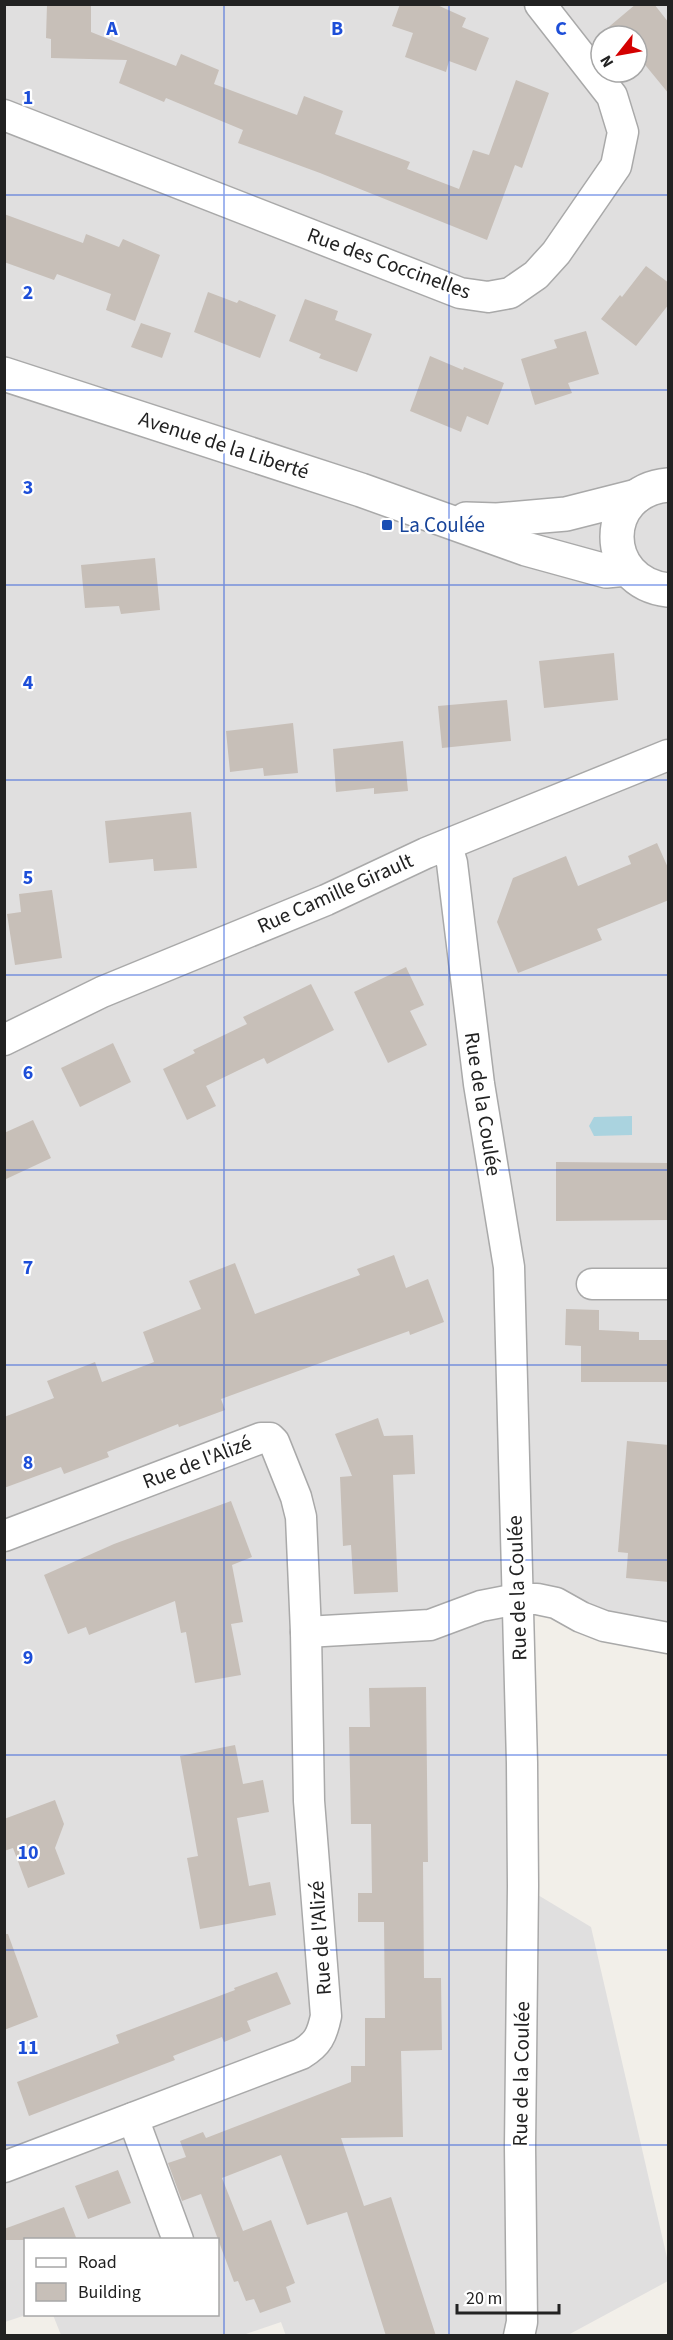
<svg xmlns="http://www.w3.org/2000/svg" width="673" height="2340" viewBox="0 0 673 2340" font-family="'Source Sans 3',sans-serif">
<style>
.residential{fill:#e0dfdf;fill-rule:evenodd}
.water{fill:#aad3df}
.building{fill:#c7bfb8}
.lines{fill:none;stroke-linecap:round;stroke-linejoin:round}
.minor-casing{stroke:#a9a9a9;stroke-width:33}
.tertiary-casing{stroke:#a9a9a9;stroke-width:36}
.minor{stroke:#fff;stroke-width:30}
.tertiary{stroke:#fff;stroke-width:33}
.grid{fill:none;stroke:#1d4ed8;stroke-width:1.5;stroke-opacity:0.55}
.transit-dot{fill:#1a4fb4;stroke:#fff;stroke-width:2}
.labels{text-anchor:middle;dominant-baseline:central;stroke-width:4.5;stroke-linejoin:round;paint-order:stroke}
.street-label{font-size:21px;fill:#222;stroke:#fff}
.transit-label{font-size:21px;fill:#164399;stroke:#fff;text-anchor:start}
.grid-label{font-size:20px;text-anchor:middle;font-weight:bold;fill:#1d4ed8;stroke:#fff;stroke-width:4.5;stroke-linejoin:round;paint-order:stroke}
</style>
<rect width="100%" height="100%" fill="#f2efe9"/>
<path class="residential" d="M 4,5 L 668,5 L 668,1638 L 518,1599 L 523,1886 L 591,1927 L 668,2262 L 668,2281 L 568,2335 L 286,2336 L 281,2322 L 243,2335 L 61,2335 L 53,2315 L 218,2314 L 218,2240 L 26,2240 L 26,2315 L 5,2322 ZM 601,36 L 637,36 L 637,72 L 601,72 Z"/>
<polygon class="water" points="632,1116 632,1135 594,1136 589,1126 594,1117"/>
<g class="building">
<polygon points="47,4 91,4 91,32 176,66 181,54 219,70 214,84 297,115 304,96 343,111 335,134 410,162 407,169 459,189 473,150 489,155 516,80 549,93 522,168 515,165 487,240 320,173 238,143 243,130 166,98 164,102 119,83 127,60 51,58 51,39 46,38"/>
<polygon points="400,4 435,4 466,18 462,27 489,38 476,71 449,61 446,72 405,57 413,33 392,26"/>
<polygon points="636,4 654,4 669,23 669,94 637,55 637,36 598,36"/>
<polygon points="4,214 83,243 86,234 119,247 123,239 160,255 135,321 106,310 111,294 57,274 54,280 4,262"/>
<polygon points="646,266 669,283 669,304 636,346 601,319 620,295 622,297"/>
<polygon points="208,292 237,303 239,300 276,315 260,358 194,332"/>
<polygon points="305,299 338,311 335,320 372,334 357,372 319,358 321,354 289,341"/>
<polygon points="141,323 171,333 162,358 131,347"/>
<polygon points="586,331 599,374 568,383 572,393 535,405 521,359 557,348 554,340"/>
<polygon points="430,356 463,370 464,367 504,383 488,425 467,416 461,432 410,411"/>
<polygon points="155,558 160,610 121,614 119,606 85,608 81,565"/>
<polygon points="614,653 618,700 544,708 539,661"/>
<polygon points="507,700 511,741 442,748 438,706"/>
<polygon points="293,723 298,773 264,776 263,768 230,772 226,731"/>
<polygon points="403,741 408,791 374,794 374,788 336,792 333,749"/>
<polygon points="191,812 197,868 154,871 153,859 109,863 105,821"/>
<polygon points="657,843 669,870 669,900 597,929 602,940 518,973 497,922 513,878 566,856 578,886 631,864 628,856"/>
<polygon points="52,890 62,958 15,965 7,914 21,912 19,894"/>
<polygon points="406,967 424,1005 410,1011 427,1045 388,1063 354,992"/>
<polygon points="311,984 334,1030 267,1064 264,1058 206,1086 216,1106 187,1120 163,1069 195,1053 193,1050 247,1024 243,1017"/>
<polygon points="113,1043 131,1082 80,1107 61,1068"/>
<polygon points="33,1120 51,1158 4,1180 4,1133"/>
<polygon points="556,1162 669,1163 669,1220 556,1221"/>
<polygon points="394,1255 406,1288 428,1279 444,1322 410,1335 409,1331 221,1399 225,1410 179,1427 178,1424 107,1452 109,1457 64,1474 61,1467 4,1488 4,1417 54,1398 47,1381 95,1362 102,1382 154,1362 143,1332 201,1309 189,1281 235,1263 255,1314 360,1275 357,1269"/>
<polygon points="566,1309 599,1310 599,1330 639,1332 639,1340 669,1340 669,1382 581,1382 581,1346 565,1345"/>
<polygon points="378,1418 384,1436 413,1435 415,1474 393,1475 398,1592 354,1594 351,1545 343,1546 340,1477 352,1476 335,1434"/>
<polygon points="627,1441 669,1445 669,1582 626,1578 628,1553 618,1552"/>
<polygon points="231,1501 252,1557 232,1565 243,1622 231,1624 241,1675 195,1683 186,1632 181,1633 175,1601 89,1635 86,1627 68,1634 44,1575 114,1544"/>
<polygon points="426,1687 428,1862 423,1862 424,1978 441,1978 442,2050 401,2051 403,2137 341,2138 364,2206 391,2197 436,2336 386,2336 347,2212 307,2225 281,2155 222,2178 243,2231 271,2220 295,2283 286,2287 291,2302 260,2313 254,2299 246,2301 238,2281 234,2282 201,2194 182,2201 168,2163 186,2157 180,2141 203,2132 206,2138 351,2082 351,2066 365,2066 365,2018 385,2018 384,1922 358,1922 358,1893 372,1893 371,1824 351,1824 349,1727 370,1727 369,1688"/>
<polygon points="235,1745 243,1784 263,1780 269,1812 237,1818 249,1886 270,1882 276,1915 200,1929 187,1858 198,1856 180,1756"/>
<polygon points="55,1800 64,1824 55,1848 65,1874 28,1888 13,1848 4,1851 4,1819"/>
<polygon points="4,1934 8,1934 38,2017 4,2030"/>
<polygon points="277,1972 291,2004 247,2021 251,2031 224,2042 222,2037 173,2056 175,2060 29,2116 17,2082 119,2043 116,2035 235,1990 234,1988"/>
<polygon points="118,2170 131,2203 88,2219 75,2186"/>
<polygon points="64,2207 77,2240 4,2240 4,2229"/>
</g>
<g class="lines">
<defs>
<g id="minor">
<polyline points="4,115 460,293 488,297 510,293 536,275 556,253 616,166 623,132 612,96 540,4"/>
<polyline points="447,846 452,863 479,1084 509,1267 522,1763 523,1886 520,2147 522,2322 519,2336"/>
<polyline points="4,1040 102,992 326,900 426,853 668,755"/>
<polyline points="592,1284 668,1284"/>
<path d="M 4,1536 L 261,1438 L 270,1438 L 274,1442 L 296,1497 L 301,1517 L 306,1632 L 309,1801 L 326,2016 C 322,2035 318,2044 301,2054 L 4,2167"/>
<polyline points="306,1632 430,1625 481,1606 517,1599 537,1599 556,1603 581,1617 604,1626 668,1638"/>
<polyline points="133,2118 178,2240"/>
</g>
<g id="tertiary">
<polyline points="4,374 361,490 526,549 606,571 627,569"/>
<path d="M 668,485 C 600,491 600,582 668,590"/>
<polyline points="466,519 497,520 566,514 637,496"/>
</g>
</defs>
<use href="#minor" class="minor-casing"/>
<use href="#tertiary" class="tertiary-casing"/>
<use href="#minor" class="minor"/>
<use href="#tertiary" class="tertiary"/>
</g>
<path class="grid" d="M 224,4 L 224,2336M 449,4 L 449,2336M 4,195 L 668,195M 4,390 L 668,390M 4,585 L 668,585M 4,780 L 668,780M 4,975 L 668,975M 4,1170 L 668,1170M 4,1365 L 668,1365M 4,1560 L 668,1560M 4,1755 L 668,1755M 4,1950 L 668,1950M 4,2145 L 668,2145"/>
<rect class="transit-dot" x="381" y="519" width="12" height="12" rx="3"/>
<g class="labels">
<g class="street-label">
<text transform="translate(389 263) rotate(20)">Rue des Coccinelles</text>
<text transform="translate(224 445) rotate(18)">Avenue de la Liberté</text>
<text transform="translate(335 893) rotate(-24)">Rue Camille Girault</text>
<text transform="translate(483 1104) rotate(81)">Rue de la Coulée</text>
<text transform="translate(197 1462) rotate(-21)">Rue de l'Alizé</text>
<text transform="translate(517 1588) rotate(-92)">Rue de la Coulée</text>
<text transform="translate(320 1938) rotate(-94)">Rue de l'Alizé</text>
<text transform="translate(521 2074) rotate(-89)">Rue de la Coulée</text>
</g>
<g class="transit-label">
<text x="399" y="525">La Coulée</text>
</g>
</g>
<g class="grid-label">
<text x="112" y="35">A</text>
<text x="337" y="35">B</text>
<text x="561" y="35">C</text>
<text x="28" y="104">1</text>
<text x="28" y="299">2</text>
<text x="28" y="494">3</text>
<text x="28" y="689">4</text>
<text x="28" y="884">5</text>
<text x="28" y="1079">6</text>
<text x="28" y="1274">7</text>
<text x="28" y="1469">8</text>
<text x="28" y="1664">9</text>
<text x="28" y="1859">10</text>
<text x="28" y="2054">11</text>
</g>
<rect width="673" height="2340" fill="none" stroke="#222222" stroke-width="12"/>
<rect x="24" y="2238" width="195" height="78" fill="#ffffff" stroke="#a7a7a7" stroke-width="1.5"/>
<rect x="36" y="2258" width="30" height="9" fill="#ffffff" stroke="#a7a7a7" stroke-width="1.5"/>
<text x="78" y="2268" font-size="18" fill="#222222">Road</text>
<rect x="36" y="2283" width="30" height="18" fill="#c7bfb8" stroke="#a7a7a7" stroke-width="1.5"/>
<text x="78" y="2298" font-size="18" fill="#222222">Building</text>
<g transform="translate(619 54) rotate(239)"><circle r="28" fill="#ffffff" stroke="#a7a7a7" stroke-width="1.5"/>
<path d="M0-4.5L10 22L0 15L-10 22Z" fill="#d40000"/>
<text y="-9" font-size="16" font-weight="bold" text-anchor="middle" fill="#222222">N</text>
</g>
<path d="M457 2304v9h102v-9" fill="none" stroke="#222222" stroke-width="3"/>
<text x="466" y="2304" font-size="18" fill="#222222" stroke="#ffffff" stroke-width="4.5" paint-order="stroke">20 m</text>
</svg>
